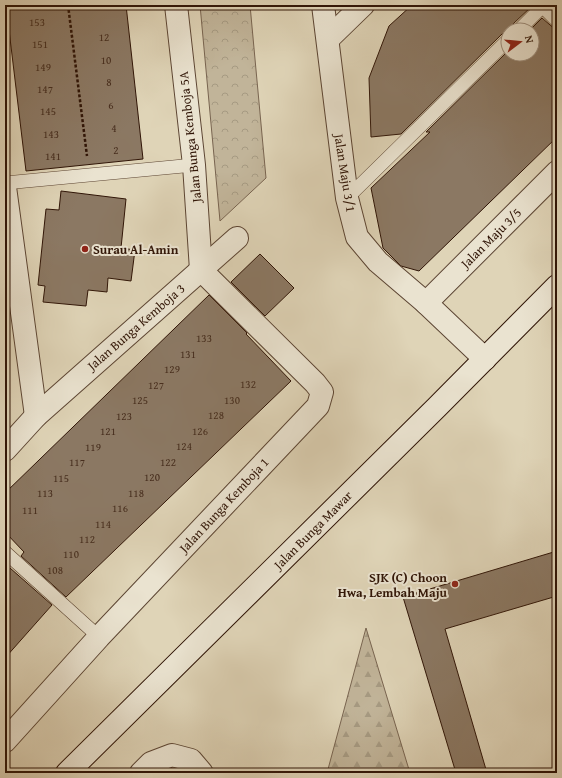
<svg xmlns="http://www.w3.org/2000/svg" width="562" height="778" viewBox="0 0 562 778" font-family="'Gentium Book Plus',serif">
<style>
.forest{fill:url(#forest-firs);stroke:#786450}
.park{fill:url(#park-crowns);stroke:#786450}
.building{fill:#8b7863;stroke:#301507}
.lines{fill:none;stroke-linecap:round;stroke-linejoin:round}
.lane-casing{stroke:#5c4533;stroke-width:14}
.street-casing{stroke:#5c4533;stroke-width:24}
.secondary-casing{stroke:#301507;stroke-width:24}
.path{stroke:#301507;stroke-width:2.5;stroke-dasharray:3 2;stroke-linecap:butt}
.lane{stroke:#eae3d0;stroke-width:13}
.street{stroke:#eae3d0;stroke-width:22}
.secondary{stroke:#eae3d0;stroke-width:22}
.poi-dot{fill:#8f2418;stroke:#eae3d0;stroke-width:1.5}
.labels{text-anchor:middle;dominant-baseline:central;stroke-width:4;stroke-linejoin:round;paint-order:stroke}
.number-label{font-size:11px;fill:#472e1e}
.street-label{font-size:13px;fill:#301507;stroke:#eae3d0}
.poi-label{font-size:13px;font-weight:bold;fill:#301507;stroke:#eae3d0;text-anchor:start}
</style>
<defs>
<pattern id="forest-firs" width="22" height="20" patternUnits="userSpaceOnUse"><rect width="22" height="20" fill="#c1b499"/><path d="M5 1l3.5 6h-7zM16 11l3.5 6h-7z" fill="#a69a82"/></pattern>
<pattern id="park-crowns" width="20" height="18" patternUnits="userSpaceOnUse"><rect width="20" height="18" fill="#c1b499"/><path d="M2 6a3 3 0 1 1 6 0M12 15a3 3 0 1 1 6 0" fill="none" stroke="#a69a82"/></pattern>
</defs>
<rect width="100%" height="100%" fill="#dfd4b7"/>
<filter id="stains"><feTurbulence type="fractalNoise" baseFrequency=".005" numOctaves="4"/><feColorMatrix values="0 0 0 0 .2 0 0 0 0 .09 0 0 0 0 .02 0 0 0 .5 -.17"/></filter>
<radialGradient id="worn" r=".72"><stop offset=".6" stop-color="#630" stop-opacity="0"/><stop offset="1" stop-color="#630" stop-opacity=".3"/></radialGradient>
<polygon class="forest" points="366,628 410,773 327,773"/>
<polygon class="park" points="200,5 250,5 266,178 220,221"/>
<g class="building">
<polygon points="6,5 126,5 143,159 26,171"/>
<polygon points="412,5 531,5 532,6 513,24 511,30 508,30 508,32 502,34 401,134 371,137 369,78 389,26"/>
<polygon points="542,18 557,31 557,137 419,271 401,266 383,248 371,188 430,132 426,132 508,51 508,54 532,54 532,30 530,30"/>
<polygon points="61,191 126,199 121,248 135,250 131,281 108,278 107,292 88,290 86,306 43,302 45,286 38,285 46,209 59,210"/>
<polygon points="260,254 294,288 265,316 231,282"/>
<polygon points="209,295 247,333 246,334 291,381 66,597 21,556 24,552 5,532 5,493"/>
<polygon points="557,551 557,596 445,629 487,773 456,773 403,597"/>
<polygon points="10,568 52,605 5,658 5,574"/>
</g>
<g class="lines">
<defs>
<g id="lane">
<polyline points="541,5 557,21"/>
<polyline points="519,30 544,5"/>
<polyline points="5,183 194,165"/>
<polyline points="347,198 508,40"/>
<polyline points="5,552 99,637"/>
</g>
<g id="street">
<polyline points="176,5 194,165 201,270"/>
<polyline points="323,5 347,198 357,237 378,262 426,303 485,359"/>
<polyline points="328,39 363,5"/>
<polyline points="5,187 36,416"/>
<polyline points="426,303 557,172"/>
<polyline points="5,450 36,416 237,238"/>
<polyline points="5,741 99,637 318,406 322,392 315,383 201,270"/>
<polyline points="141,773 151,763 172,755 191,760 202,773"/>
</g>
<polyline id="secondary" points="67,773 437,407 557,286"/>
</defs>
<use href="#lane" class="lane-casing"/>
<use href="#street" class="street-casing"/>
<use href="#secondary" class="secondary-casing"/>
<polyline class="path" points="68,5 87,156"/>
<use href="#lane" class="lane"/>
<use href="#street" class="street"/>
<use href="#secondary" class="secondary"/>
</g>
<g class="poi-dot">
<circle cx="85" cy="249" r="4"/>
<circle cx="455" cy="584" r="4"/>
</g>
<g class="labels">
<g class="number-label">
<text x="37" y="22">153</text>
<text x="104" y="37">12</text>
<text x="40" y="44">151</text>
<text x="106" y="60">10</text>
<text x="43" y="67">149</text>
<text x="109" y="82">8</text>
<text x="45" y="89">147</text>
<text x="111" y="105">6</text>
<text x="48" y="111">145</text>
<text x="114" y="128">4</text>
<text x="51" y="134">143</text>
<text x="116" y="150">2</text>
<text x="53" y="156">141</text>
<text x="204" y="338">133</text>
<text x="188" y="354">131</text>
<text x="172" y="369">129</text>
<text x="248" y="384">132</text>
<text x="156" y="385">127</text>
<text x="140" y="400">125</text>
<text x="232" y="400">130</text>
<text x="216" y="415">128</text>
<text x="124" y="416">123</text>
<text x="108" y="431">121</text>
<text x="200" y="431">126</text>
<text x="184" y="446">124</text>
<text x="93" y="447">119</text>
<text x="77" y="462">117</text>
<text x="168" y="462">122</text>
<text x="152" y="477">120</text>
<text x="61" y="478">115</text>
<text x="45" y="493">113</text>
<text x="136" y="493">118</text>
<text x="120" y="508">116</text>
<text x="30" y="510">111</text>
<text x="103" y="524">114</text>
<text x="87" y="539">112</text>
<text x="71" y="554">110</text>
<text x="55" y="570">108</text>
</g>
<g class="street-label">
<text transform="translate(190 137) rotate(-96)">Jalan Bunga Kemboja 5A</text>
<text transform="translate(345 173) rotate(81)">Jalan Maju 3/1</text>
<text transform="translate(491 238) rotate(-45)">Jalan Maju 3/5</text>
<text transform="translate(136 327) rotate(-41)">Jalan Bunga Kemboja 3</text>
<text transform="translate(224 505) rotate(-47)">Jalan Bunga Kemboja 1</text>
<text transform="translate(313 530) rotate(-45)">Jalan Bunga Mawar</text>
</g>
<g class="poi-label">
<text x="93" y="249">Surau Al-Amin</text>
<text x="447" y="577" text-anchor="end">SJK (C) Choon<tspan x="447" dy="15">Hwa, Lembah Maju</tspan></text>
</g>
</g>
<rect width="562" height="778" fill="none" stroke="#dfd4b7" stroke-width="20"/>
<rect x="6" y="6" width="550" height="766" fill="none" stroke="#301507" stroke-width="2"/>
<rect x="10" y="10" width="542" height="758" fill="none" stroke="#301507"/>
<g transform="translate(520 42) rotate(74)"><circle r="19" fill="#eae3d0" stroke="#a09180"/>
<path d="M0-3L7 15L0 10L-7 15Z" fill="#8f2418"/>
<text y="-6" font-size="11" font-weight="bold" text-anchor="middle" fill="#301507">N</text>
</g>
<rect width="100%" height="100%" filter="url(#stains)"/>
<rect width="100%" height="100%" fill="url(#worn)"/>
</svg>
